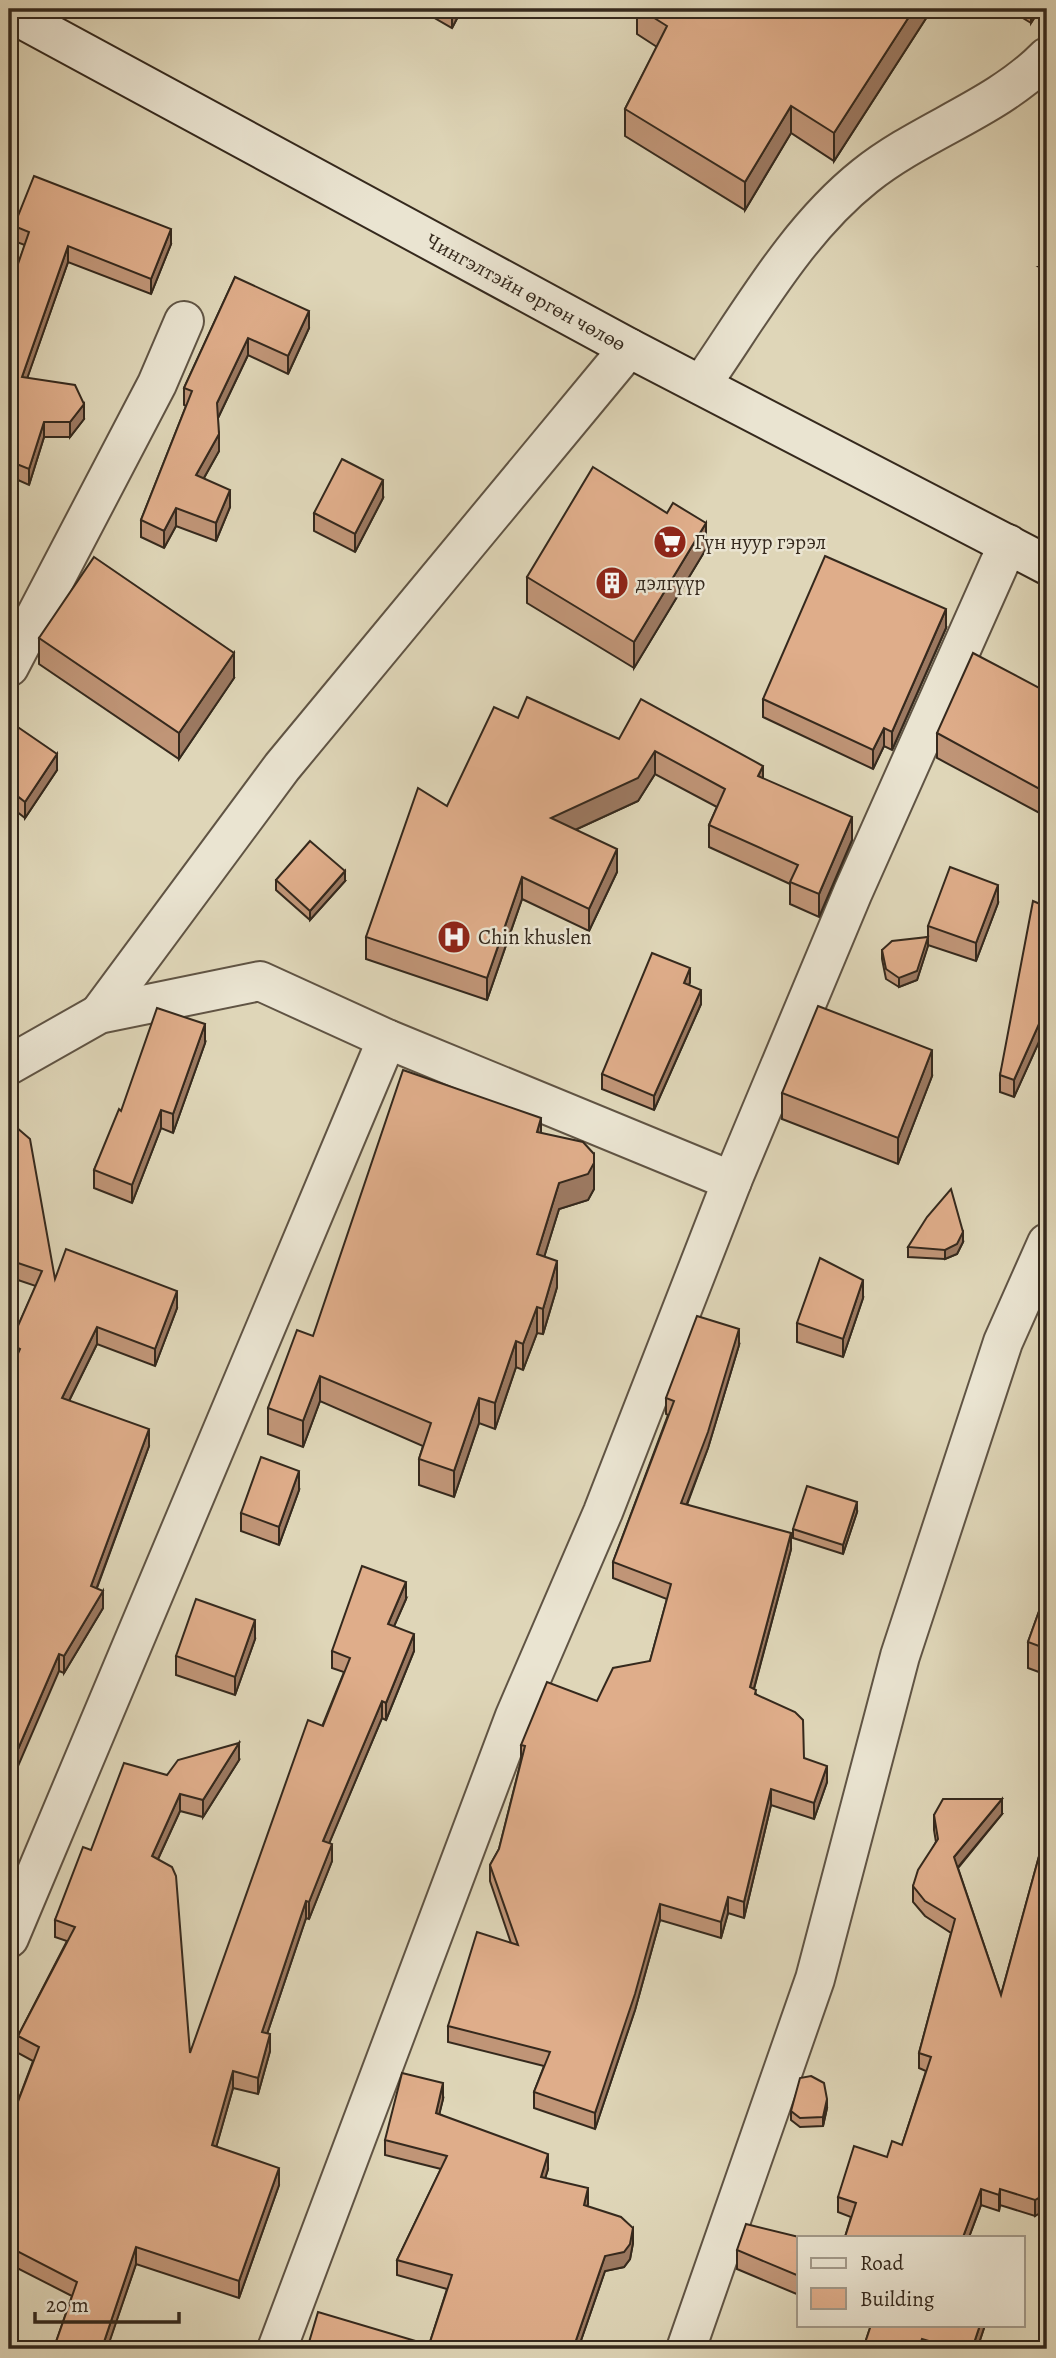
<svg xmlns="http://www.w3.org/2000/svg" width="1056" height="2358" viewBox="0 0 1056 2358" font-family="Alegreya,serif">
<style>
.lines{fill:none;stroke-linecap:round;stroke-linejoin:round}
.street-casing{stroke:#605444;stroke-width:42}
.secondary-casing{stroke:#35291d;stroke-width:42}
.street{stroke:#eae4d1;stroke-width:38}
.secondary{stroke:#eae4d1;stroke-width:38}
.wall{fill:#c09577;stroke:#35291d;stroke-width:2}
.shaded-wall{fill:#9c7961;stroke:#35291d;stroke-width:2}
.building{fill:#dfad8a;stroke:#35291d;stroke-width:2}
.labels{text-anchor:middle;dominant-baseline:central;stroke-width:5;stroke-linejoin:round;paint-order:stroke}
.street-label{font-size:21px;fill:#35291d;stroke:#eae4d1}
.poi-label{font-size:21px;fill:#35291d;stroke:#eae4d1;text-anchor:start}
</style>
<rect width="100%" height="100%" fill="#dfd6b8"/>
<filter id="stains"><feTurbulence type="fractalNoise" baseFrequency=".00286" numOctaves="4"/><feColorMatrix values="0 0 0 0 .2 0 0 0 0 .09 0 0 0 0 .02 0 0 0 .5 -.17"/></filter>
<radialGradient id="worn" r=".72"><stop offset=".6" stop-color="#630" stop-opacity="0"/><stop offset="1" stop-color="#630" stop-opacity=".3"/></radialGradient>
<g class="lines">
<defs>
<g id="street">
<path d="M 701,385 C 751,313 796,231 865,176 C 921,131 996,109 1047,57"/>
<polyline points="9,667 157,384 184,321"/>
<polyline points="99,1014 282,767 629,348"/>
<polyline points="9,1065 99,1014 260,981 387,1039 732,1181"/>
<polyline points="9,1938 387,1039"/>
<polyline points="277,2349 515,1716 603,1512 732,1181 853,892 1008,544"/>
<polyline points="686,2349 815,1979 900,1656 1003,1342 1047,1243"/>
</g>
<g id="secondary">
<path id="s1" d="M 9,12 L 629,348 L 1047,565"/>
</g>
</defs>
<use href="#street" class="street-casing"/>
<use href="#secondary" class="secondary-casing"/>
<use href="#street" class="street"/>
<use href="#secondary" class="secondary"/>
</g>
<g class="wall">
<polygon points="419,9 462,9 452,28"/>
<polygon points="637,9 932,9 834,161 791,133 745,210 625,136 625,109 657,47 637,34"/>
<polygon points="1008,9 1040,9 1031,23"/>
<polygon points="14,226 171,244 151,294 68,262 27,378 84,419 70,437 44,437 29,485 9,476 9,290 25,245 14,241"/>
<polygon points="1047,266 1047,285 1039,281 1039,267 1047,267"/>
<polygon points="235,277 309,328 288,374 248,355 218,418 219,451 204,478 230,507 216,541 176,526 164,548 141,537 141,520 186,406 184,405 184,388"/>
<polygon points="383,498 355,552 314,531 314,513"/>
<polygon points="667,513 706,549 634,668 527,603 527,577"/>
<polygon points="946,628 892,750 884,746 873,769 763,717 763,699"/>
<polygon points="39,638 234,678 179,759 39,664"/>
<polygon points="1047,692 1047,817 937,758 937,733"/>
<polygon points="518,718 619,739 763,779 852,840 819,917 790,904 790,884 709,847 709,825 717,807 655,774 638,801 575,830 617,872 589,931 522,899 487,1000 366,959 366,937 447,806"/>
<polygon points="9,721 57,770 25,818 16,811"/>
<polygon points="276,880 345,881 310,920 276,890"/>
<polygon points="998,903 976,961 928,945 917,980 899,987 886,979 882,959 882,950 928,937 928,926"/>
<polygon points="1047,907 1047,1024 1014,1097 1000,1092 1000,1075"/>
<polygon points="690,982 689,985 701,1004 654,1110 602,1089 602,1074"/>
<polygon points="205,1043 173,1133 161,1128 132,1203 94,1188 94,1170 121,1111"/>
<polygon points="932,1076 898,1164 782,1119 782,1093"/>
<polygon points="9,1128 55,1279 177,1308 155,1366 97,1344 69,1401 149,1446 97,1588 103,1608 64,1673 59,1671 14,1363 10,1361 10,1344 36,1286 9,1277"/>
<polygon points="541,1133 594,1179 594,1189 588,1200 559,1209 544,1257 557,1287 543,1334 537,1333 523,1370 516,1367 495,1429 479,1423 454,1497 419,1485 419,1459 423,1446 320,1401 303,1447 268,1434 268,1408 313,1336"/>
<polygon points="963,1242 957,1254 945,1259 908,1257 908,1247"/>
<polygon points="863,1298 843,1357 797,1342 797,1323"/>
<polygon points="739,1345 708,1448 687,1505 791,1549 754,1689 756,1694 804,1758 827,1782 814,1819 771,1805 744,1918 728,1913 721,1938 660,1920 635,2010 595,2129 534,2108 534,2092 544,2066 448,2042 448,2026 511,1943 490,1881 490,1865 499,1849 521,1761 521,1745 597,1701 650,1661 667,1599 613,1578 613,1562 668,1415 666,1414 666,1398"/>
<polygon points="299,1490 279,1545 241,1531 241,1513"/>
<polygon points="857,1512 843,1554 793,1538 793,1529"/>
<polygon points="1047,1589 1047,1675 1028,1668 1028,1642"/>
<polygon points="406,1599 394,1626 414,1651 386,1720 382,1718 329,1843 332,1861 309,1919 306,1918 267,2034 270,2051 258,2094 233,2088 216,2147 279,2185 239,2298 136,2264 109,2342 175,2349 56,2349 56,2342 72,2296 9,2264 9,2125 33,2061 18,2053 18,2036 67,1941 55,1937 55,1920 91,1850 167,1775 239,1760 203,1817 180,1811 158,1859 190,2053 344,1672 332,1668 332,1651"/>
<polygon points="255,1639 235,1695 176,1675 176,1656"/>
<polygon points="1002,1814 958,1868 1001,1995 1047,1827 1035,2216 1000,2205 999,2211 981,2205 969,2237 845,2237 851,2217 838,2212 838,2197 902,2145 926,2071 919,2068 919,2053 951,1933 925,1916 913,1902 913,1886 936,1842 934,1830 934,1815"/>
<polygon points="443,2099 439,2114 548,2169 545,2178 588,2204 587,2206 633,2243 630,2259 624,2267 605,2271 578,2349 307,2349 429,2345 447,2289 397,2275 397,2260 441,2169 385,2155 385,2140"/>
<polygon points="827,2108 823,2126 800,2127 791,2120 791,2111"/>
<polygon points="799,2237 799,2295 737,2269 737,2250"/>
<polygon points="871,2325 985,2325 977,2349 863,2349"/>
</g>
<g class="shaded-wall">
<polygon points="452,9 462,9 452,28"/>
<polygon points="914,9 932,9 834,161 834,133"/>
<polygon points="1031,9 1040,9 1031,23"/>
<polygon points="791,106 791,133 745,210 745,182"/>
<polygon points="171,229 171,244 151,294 151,279"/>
<polygon points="68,246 68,262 22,393 22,377"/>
<polygon points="309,311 309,328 288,374 288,356"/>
<polygon points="248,338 248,355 217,420 217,403"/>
<polygon points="84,404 84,419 70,437 70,422"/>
<polygon points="44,422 44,437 29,485 29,469"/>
<polygon points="219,434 219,451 196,492 196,475"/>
<polygon points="383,480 383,498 355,552 355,534"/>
<polygon points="230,490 230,507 216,541 216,523"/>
<polygon points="176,508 176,526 164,548 164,531"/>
<polygon points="706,523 706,549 634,668 634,642"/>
<polygon points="946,609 946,628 892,750 892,732"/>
<polygon points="234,653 234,678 179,759 179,733"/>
<polygon points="884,728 884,746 873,769 873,750"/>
<polygon points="655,751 655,774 638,801 551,841 551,818"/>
<polygon points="57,754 57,770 25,818 25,802"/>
<polygon points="763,766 763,788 758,776"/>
<polygon points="16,795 16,811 9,820 9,804"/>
<polygon points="852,817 852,840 819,917 819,894"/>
<polygon points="617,849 617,872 589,931 589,909"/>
<polygon points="345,871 345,881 310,920 310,911"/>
<polygon points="522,877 522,899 487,1000 487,978"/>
<polygon points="998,885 998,903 976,961 976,943"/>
<polygon points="928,937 928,946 917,980 899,987 899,978"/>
<polygon points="690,968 690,982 684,997 684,983"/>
<polygon points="701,990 701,1004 654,1110 654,1096"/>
<polygon points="1047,1006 1047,1024 1014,1097 1014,1080"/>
<polygon points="205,1024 205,1043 173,1133 173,1114"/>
<polygon points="932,1050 932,1076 898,1164 898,1138"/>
<polygon points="161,1110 161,1128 132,1203 132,1185"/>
<polygon points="541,1118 541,1143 537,1132"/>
<polygon points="594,1154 594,1189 588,1200 559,1209 537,1280 537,1254 559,1183"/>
<polygon points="963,1232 963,1242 957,1254 945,1259 945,1250"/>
<polygon points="557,1261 557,1287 543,1334 543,1309"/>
<polygon points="863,1280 863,1298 843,1357 843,1339"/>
<polygon points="177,1291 177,1308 155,1366 155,1349"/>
<polygon points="537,1307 537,1333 523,1370 523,1344"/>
<polygon points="97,1327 97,1344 62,1415 62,1398"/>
<polygon points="739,1329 739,1345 708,1448 681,1519 681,1503"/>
<polygon points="516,1341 516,1367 495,1429 495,1403"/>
<polygon points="320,1376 320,1401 303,1447 303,1421"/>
<polygon points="479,1398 479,1423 454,1497 454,1471"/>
<polygon points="149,1429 149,1446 91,1603 91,1586"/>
<polygon points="299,1471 299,1490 279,1545 279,1527"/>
<polygon points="857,1502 857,1512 843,1554 843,1545"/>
<polygon points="791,1533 791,1549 750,1703 750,1687"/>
<polygon points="406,1582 406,1599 388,1640 388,1624"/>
<polygon points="103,1591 103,1608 64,1673 64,1656"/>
<polygon points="255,1620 255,1639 235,1695 235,1677"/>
<polygon points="414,1634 414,1651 386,1720 386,1703"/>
<polygon points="59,1654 59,1671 9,1787 9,1770"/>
<polygon points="382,1701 382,1718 323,1858 323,1841"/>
<polygon points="239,1743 239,1760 203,1817 203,1800"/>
<polygon points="827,1766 827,1782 814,1819 814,1803"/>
<polygon points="771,1789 771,1805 744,1918 744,1902"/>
<polygon points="180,1794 180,1811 152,1872 152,1856"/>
<polygon points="1002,1799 1002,1814 954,1872 954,1857"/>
<polygon points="332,1844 332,1861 309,1919 309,1902"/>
<polygon points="728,1897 728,1913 721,1938 721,1922"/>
<polygon points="306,1901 306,1918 262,2049 262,2032"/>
<polygon points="660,1904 660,1920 635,2010 595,2129 595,2113"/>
<polygon points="270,2034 270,2051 258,2094 258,2078"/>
<polygon points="233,2071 233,2088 212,2162 212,2145"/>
<polygon points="443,2083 443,2099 436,2128 436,2113"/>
<polygon points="827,2099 827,2108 823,2126 823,2117"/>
<polygon points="548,2154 548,2169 541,2192 541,2177"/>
<polygon points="279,2168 279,2185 239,2298 239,2281"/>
<polygon points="588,2188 588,2204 584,2220 584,2205"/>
<polygon points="981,2189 981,2205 969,2237 963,2237"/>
<polygon points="1000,2189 1000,2205 999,2211 999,2195"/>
<polygon points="1047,2193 1047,2209 1035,2216 1035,2200"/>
<polygon points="633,2228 633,2243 630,2259 624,2267 605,2271 578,2349 573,2349 605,2256"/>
<polygon points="136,2247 136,2264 107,2349 104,2342"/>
<polygon points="980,2325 985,2325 977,2349 972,2349"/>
</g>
<g class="building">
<polygon points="640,9 914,9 834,133 791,106 745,182 625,109 667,26"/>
<polygon points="34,176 171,229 151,279 68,246 22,377 75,385 84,404 70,422 44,422 29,469 9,461 9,290 29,232 14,226"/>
<polygon points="1047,266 1047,272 1039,267 1047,267"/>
<polygon points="235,277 309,311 288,356 248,338 217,403 219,434 196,475 230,490 216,523 176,508 164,531 141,520 192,391 184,388"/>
<polygon points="342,459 383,480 355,534 314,513"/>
<polygon points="593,467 667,513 673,503 706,523 634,642 527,577"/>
<polygon points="825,556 946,609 892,732 884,728 873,750 763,699"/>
<polygon points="94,557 234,653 179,733 39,638"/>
<polygon points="973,653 1047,692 1047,793 937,733"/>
<polygon points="527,697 619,739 641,699 763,766 758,776 852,817 819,894 790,882 798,865 709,825 725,789 655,751 638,778 551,818 617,849 589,909 522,877 487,978 366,937 418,788 447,806 494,707 518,718"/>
<polygon points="9,721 57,754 25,802 16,795 9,804"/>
<polygon points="310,841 345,871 310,911 276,880"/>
<polygon points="950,867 998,885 976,943 928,926"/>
<polygon points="1033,901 1047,907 1047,1006 1014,1080 1000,1075"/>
<polygon points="928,937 917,971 899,978 886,969 882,950 892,941"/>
<polygon points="652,953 690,968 684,983 701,990 654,1096 602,1074"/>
<polygon points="818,1006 932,1050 898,1138 782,1093"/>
<polygon points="157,1008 205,1024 173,1114 161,1110 132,1185 94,1170 119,1109 121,1111"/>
<polygon points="403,1070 541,1118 537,1132 583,1142 594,1154 594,1163 588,1174 559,1183 537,1254 557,1261 543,1309 537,1307 523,1344 516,1341 495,1403 479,1398 454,1471 419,1459 431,1423 320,1376 303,1421 268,1408 297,1330 313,1336"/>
<polygon points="16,1127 30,1139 55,1279 66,1249 177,1291 155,1349 97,1327 62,1398 149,1429 91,1586 103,1591 64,1656 59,1654 9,1770 9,1374 20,1349 10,1344 42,1271 9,1260 9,1128"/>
<polygon points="951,1189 963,1232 957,1244 945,1250 908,1247 927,1217"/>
<polygon points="820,1258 863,1280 843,1339 797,1323"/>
<polygon points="697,1316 739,1329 708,1432 681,1503 791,1533 750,1687 756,1690 755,1694 795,1712 803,1720 804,1758 827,1766 814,1803 771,1789 744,1902 728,1897 721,1922 660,1904 635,1994 595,2113 534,2092 550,2052 448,2026 477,1932 518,1945 490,1865 499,1849 525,1746 521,1745 547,1682 597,1701 613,1668 650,1661 671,1584 613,1562 674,1401 666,1398"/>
<polygon points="261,1457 299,1471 279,1527 241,1513"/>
<polygon points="807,1486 857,1502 843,1545 793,1529"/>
<polygon points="362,1566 406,1582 388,1624 414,1634 386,1703 382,1701 323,1841 332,1844 309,1902 306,1901 262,2032 270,2034 258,2078 233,2071 212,2145 279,2168 239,2281 136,2247 104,2342 163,2342 174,2346 175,2349 70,2349 56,2342 77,2282 9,2247 9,2125 39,2047 18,2036 75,1927 55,1920 83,1847 91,1850 124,1763 167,1775 178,1760 239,1743 203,1800 180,1794 152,1856 172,1867 176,1876 190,2053 308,1720 323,1726 350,1658 332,1651"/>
<polygon points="1047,1589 1047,1649 1028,1642"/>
<polygon points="196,1599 255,1620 235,1677 176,1656"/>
<polygon points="943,1799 1002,1799 954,1857 1001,1995 1047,1827 1047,2193 1035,2200 1000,2189 999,2195 981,2189 963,2237 845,2237 856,2203 838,2197 854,2146 887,2157 892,2141 902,2145 931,2057 919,2053 955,1919 925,1901 913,1886 918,1870 938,1839 934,1815"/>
<polygon points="402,2073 443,2083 436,2113 548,2154 541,2177 588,2188 584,2205 621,2217 633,2228 630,2244 624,2252 605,2256 573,2349 307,2349 318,2312 429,2345 452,2275 397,2260 447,2156 385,2140"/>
<polygon points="811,2076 824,2083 827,2099 823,2117 800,2118 791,2111 800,2078"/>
<polygon points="746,2224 799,2237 799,2276 737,2250"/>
<polygon points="871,2325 980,2325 972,2349 956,2349 922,2339 918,2349 863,2349"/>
</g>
<defs>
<symbol id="supermarket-disc" viewBox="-11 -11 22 22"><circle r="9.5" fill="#8f2418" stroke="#eae4d1"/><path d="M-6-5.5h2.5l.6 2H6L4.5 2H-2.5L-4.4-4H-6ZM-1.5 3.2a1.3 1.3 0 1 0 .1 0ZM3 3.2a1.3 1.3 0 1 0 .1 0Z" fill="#fff"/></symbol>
<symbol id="building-disc" viewBox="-11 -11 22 22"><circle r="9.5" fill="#8f2418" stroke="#eae4d1"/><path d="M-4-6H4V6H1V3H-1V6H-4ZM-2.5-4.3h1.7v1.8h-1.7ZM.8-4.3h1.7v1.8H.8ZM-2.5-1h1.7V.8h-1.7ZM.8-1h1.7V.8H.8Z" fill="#fff"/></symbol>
<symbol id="hospital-disc" viewBox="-11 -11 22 22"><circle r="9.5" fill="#8f2418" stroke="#eae4d1"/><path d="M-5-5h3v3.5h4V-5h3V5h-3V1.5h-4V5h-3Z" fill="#fff"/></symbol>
</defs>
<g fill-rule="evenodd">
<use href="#supermarket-disc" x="651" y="523" width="38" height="38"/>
<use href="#building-disc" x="593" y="564" width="38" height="38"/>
<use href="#hospital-disc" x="435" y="918" width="38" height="38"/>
</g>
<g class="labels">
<g class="street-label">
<text stroke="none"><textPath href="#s1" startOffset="588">Чингэлтэйн өргөн чөлөө</textPath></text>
</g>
<g class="poi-label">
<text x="694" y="542">Гүн нуур гэрэл</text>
<text x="636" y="583">дэлгүүр</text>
<text x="478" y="937">Chin khuslen</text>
</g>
</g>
<rect width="1056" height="2358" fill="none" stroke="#dfd6b8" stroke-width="35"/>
<rect x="10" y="10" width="1035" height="2337" fill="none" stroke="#35291d" stroke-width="3.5"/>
<rect x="18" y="18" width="1021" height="2323" fill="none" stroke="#35291d" stroke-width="2"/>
<rect x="797" y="2236" width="228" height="91" fill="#eae4d1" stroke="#a29989" stroke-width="2"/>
<rect x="811" y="2258" width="35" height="10" fill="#eae4d1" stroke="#a29989" stroke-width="2"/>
<text x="860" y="2270" font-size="21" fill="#35291d">Road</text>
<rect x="811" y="2288" width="35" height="21" fill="#dfad8a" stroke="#a29989" stroke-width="2"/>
<text x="860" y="2306" font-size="21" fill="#35291d">Building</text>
<path d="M35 2312v10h144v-10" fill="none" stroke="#35291d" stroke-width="3.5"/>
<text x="46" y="2312" font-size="21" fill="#35291d" stroke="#eae4d1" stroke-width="5" paint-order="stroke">20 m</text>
<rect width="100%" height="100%" filter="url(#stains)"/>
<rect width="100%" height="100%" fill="url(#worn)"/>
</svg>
